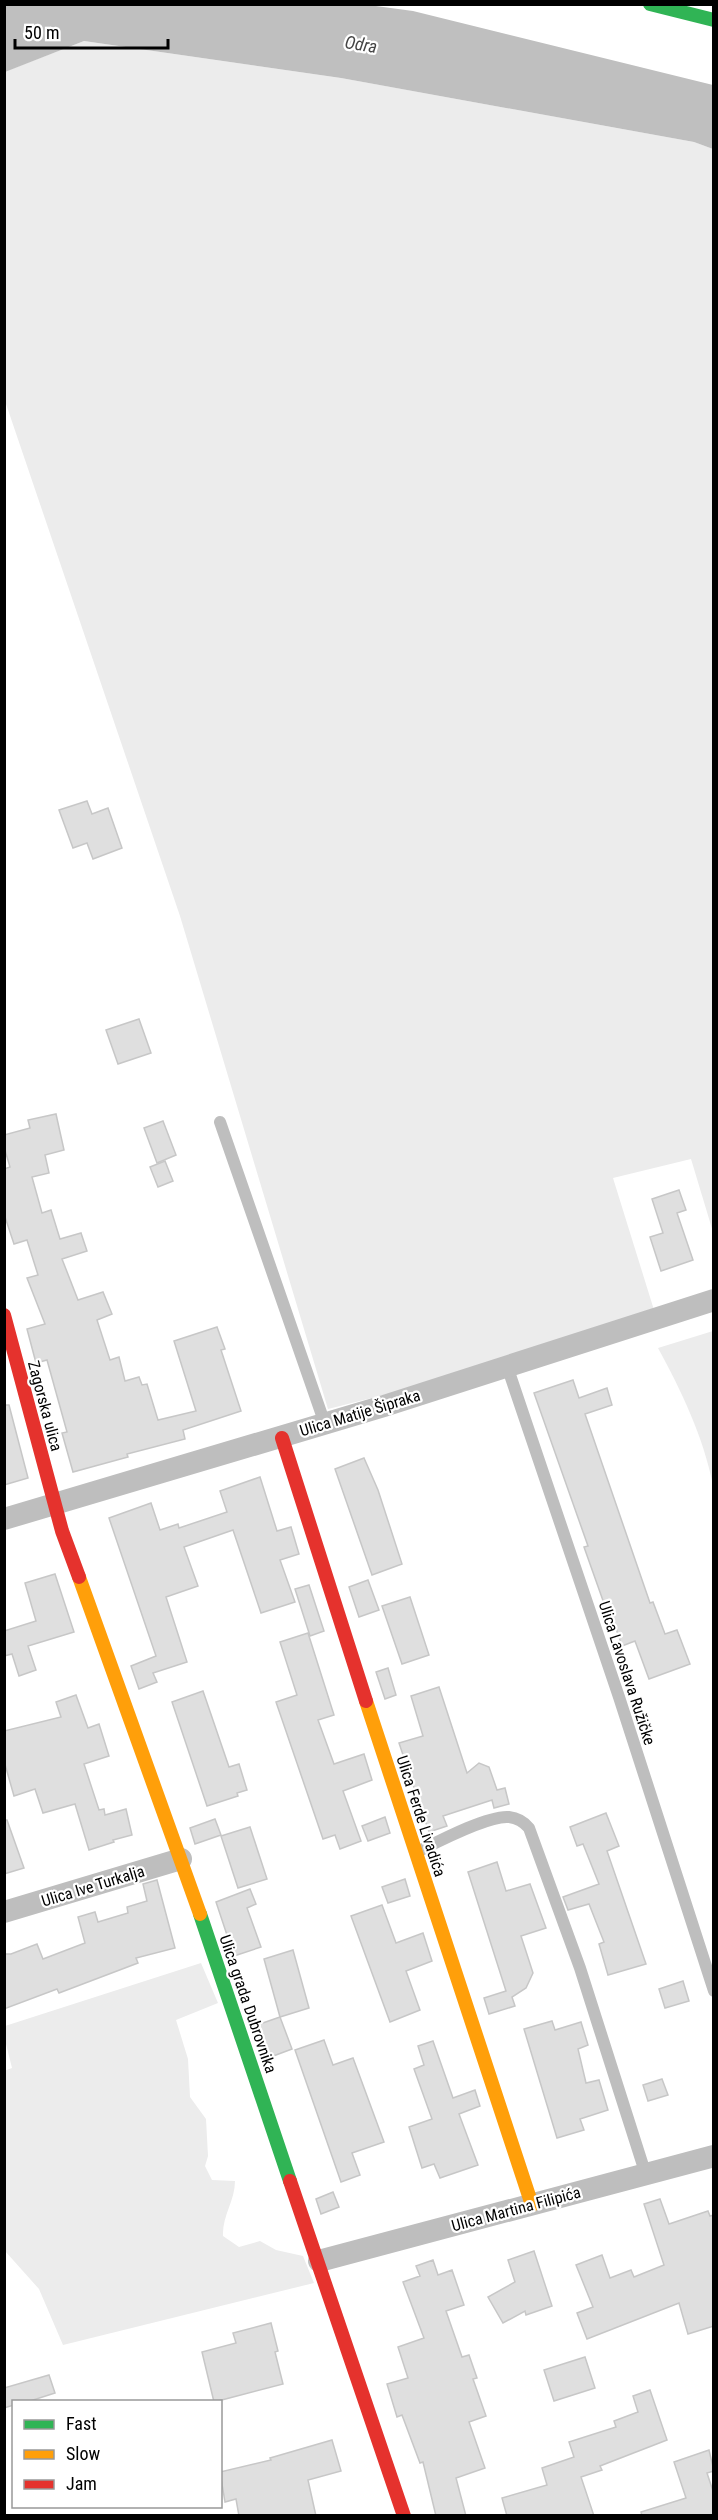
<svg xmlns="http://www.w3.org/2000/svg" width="718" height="2520" viewBox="0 0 718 2520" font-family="'Roboto Condensed',sans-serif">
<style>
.green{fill:#ececec}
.water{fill:#bfbfbf}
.building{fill:#dfdfdf;stroke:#c7c7c7;stroke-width:1.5}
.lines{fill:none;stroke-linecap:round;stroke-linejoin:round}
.lane{stroke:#bebebe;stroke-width:12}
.street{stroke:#bebebe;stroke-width:22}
.fast{stroke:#30b455;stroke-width:14}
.slow{stroke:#ff9f0a;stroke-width:14}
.jam{stroke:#e5322d;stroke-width:14}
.labels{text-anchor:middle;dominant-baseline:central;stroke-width:4.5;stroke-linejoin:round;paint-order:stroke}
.street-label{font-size:16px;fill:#000;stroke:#fff}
.water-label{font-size:18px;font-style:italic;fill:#444;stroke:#fff}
</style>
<rect width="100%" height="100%" fill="#fff"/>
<g class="green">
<polygon points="84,41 341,78 694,142 713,149 713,1232 691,1159 613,1178 654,1310 459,1376 328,1409 180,916 5,401 4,72"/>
<path d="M 713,1331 L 714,1331 L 713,1485 C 703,1436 682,1392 658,1348 Z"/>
<path d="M 201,1963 L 218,2003 L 176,2020 L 188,2059 L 190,2097 L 206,2119 L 208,2156 L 205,2166 L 212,2180 L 235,2181 C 235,2201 222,2216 223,2236 L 239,2247 L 260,2241 L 276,2250 L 303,2256 L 314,2283 L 63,2345 L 39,2289 L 5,2251 L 4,2071 L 12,2068 L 5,2040 L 5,2026 Z"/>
</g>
<polygon class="water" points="5,4 361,4 413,11 713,85 713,149 694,142 341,78 84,41 5,72"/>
<g class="building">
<polygon points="87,801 92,814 108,808 122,848 93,859 87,843 73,848 59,810"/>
<polygon points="139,1019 151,1053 118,1064 106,1030"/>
<polygon points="56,1114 64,1150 45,1155 49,1173 32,1177 42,1213 51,1210 60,1239 81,1233 87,1251 62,1259 78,1300 103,1292 112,1314 97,1320 110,1360 119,1357 125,1381 139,1377 142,1385 147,1384 158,1420 196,1411 174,1341 217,1327 225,1349 221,1350 241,1411 183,1430 185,1439 127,1454 128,1457 73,1472 62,1433 67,1432 47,1360 36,1363 27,1329 45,1324 27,1278 38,1275 27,1240 14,1244 4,1214 4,1169 10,1167 4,1147 4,1135 30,1128 28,1120"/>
<polygon points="163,1121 176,1155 157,1163 144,1128"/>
<polygon points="165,1161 173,1181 158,1187 150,1167"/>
<polygon points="679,1190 686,1210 677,1213 693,1260 661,1271 650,1237 663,1233 652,1199"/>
<polygon points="573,1380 579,1398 607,1388 612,1405 585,1414 650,1603 653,1602 665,1634 677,1630 690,1664 649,1679 635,1641 622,1646 609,1608 606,1609 584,1547 588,1546 534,1393"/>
<polygon points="4,1405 9,1405 28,1478 4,1485"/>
<polygon points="364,1458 378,1490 402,1564 372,1575 335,1469"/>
<polygon points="260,1477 277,1531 291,1527 299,1554 280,1560 295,1602 261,1613 233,1530 184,1547 198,1586 166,1597 187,1662 153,1673 157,1682 139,1689 131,1666 156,1656 109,1518 151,1503 160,1530 178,1524 179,1528 227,1512 220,1491"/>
<polygon points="55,1574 74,1632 28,1646 36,1670 19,1676 12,1654 4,1656 4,1631 36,1621 25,1583"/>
<polygon points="368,1580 379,1610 359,1617 349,1587"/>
<polygon points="309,1585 324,1631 310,1636 295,1589"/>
<polygon points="410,1597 429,1655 402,1664 382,1606"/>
<polygon points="308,1633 334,1715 318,1720 334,1764 364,1754 372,1780 343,1791 361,1841 340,1849 335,1835 323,1839 276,1702 297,1695 280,1642"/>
<polygon points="388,1668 396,1695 385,1699 376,1672"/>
<polygon points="439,1687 467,1773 479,1763 489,1767 497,1790 505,1788 509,1804 494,1808 492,1800 443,1816 447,1826 429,1832 399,1743 423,1736 411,1696"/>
<polygon points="203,1691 229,1767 239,1764 247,1790 237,1793 238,1796 207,1806 172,1702"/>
<polygon points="76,1695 88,1728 99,1724 109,1756 84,1764 99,1810 104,1809 105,1815 126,1809 132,1835 113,1840 114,1842 89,1850 75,1804 43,1813 35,1789 14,1796 4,1761 4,1731 61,1717 56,1702"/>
<polygon points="606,1813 619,1846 607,1851 646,1964 608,1975 599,1944 604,1942 589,1904 568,1910 563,1897 599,1884 583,1844 577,1846 570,1827"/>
<polygon points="385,1817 390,1833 368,1841 362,1826"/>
<polygon points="215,1819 221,1835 195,1844 190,1828"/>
<polygon points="4,1820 7,1820 24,1868 4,1874"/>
<polygon points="250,1827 267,1879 238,1888 221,1836"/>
<polygon points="497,1862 506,1891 530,1884 546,1928 521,1936 533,1973 526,1988 512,1997 515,2006 489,2014 484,1998 506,1991 468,1872"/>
<polygon points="405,1879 410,1896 388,1903 382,1887"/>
<polygon points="157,1880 175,1948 136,1958 138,1963 59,1993 57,1989 4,2009 4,1954 11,1954 37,1944 43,1959 85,1943 78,1917 95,1912 98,1922 128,1913 127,1907 147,1901 143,1884"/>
<polygon points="250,1889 256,1904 247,1908 261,1947 234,1956 216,1902"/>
<polygon points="382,1905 396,1943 423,1933 432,1961 406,1971 420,2010 390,2022 351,1916"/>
<polygon points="293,1950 309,2008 280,2017 264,1959"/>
<polygon points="683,1981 689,2001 665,2008 659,1989"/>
<polygon points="280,2017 292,2049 268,2058 257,2025"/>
<polygon points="552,2021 555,2030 581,2022 588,2045 578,2049 586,2083 599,2080 608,2110 580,2119 584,2130 557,2138 524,2029"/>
<polygon points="324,2040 333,2065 353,2058 384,2142 352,2153 360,2175 341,2182 295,2050"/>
<polygon points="433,2041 453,2098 475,2090 480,2106 459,2114 478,2165 440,2178 434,2164 422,2168 409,2127 432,2119 414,2069 424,2065 418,2046"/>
<polygon points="662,2079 668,2095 648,2101 643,2085"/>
<polygon points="333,2192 339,2207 321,2214 316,2199"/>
<polygon points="660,2199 669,2224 708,2211 710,2216 714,2215 714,2326 688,2334 679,2303 587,2339 577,2313 593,2307 576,2265 602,2255 610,2278 631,2270 634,2277 664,2265 644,2204"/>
<polygon points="534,2251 552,2306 526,2315 525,2311 503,2323 488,2297 515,2282 508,2260"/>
<polygon points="433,2260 438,2275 452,2270 464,2305 446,2311 462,2357 469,2355 477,2378 473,2379 486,2416 469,2422 485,2468 456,2478 466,2516 436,2516 423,2462 420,2463 402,2415 397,2417 387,2384 408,2378 398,2347 424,2338 403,2282 420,2276 416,2266"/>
<polygon points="271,2323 278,2351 275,2352 283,2384 214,2402 202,2352 236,2343 233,2333"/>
<polygon points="585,2357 595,2388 554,2401 544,2370"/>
<polygon points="49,2375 55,2393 27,2402 14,2402 14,2405 4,2408 4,2388"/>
<polygon points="650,2390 667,2440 600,2466 602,2470 581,2477 594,2516 507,2516 502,2498 547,2485 542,2468 574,2457 569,2442 616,2427 614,2421 638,2412 633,2396"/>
<polygon points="332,2440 341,2471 308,2480 316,2516 239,2516 236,2499 225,2502 220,2472 271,2460 270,2458"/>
<polygon points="709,2450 714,2471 707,2473 714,2494 714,2516 642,2516 641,2512 686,2498 674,2462"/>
</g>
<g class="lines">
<g class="lane">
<polyline points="220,1122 325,1424"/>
<polyline points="507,1366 619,1697 714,1991"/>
<path d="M 417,1852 C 437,1842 488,1815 509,1817 C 518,1818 524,1822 529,1828 L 580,1968 L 646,2175"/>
</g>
<g class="street">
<polyline points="4,1519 384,1406 714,1300"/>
<polyline points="4,1912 181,1859"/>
<polyline points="319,2261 714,2156"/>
</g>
<g class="fast">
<polyline points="650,4 714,20"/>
<polyline points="200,1914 290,2181"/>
</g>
<g class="slow">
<polyline points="79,1577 200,1914"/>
<polyline points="366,1701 532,2205"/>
</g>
<g class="jam">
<polyline points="4,1315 62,1531 79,1577"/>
<polyline points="282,1438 366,1701"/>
<polyline points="290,2181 404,2516"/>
</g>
</g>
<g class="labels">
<g class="street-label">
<text transform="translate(45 1406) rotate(75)">Zagorska ulica</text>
<text transform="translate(360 1413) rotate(-17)">Ulica Matije Šipraka</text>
<text transform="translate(627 1673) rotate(72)">Ulica Lavoslava Ružičke</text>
<text transform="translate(421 1816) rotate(72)">Ulica Ferde Livadića</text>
<text transform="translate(93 1886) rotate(-17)">Ulica Ive Turkalja</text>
<text transform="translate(248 2004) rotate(71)">Ulica grada Dubrovnika</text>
<text transform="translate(516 2209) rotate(-15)">Ulica Martina Filipića</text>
</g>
<g class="water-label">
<text transform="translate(361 44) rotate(9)">Odra</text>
</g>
</g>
<rect width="718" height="2520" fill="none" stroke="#000000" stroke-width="12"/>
<rect x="12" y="2400" width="210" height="108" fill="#ffffff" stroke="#999999" stroke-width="1.5"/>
<rect x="24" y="2420" width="30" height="9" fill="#30b455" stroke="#999999" stroke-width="1.5"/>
<text x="66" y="2430" font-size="18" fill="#000000">Fast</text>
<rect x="24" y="2450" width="30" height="9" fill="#ff9f0a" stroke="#999999" stroke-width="1.5"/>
<text x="66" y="2460" font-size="18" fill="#000000">Slow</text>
<rect x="24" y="2480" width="30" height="9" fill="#e5322d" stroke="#999999" stroke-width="1.5"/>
<text x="66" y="2490" font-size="18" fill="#000000">Jam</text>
<path d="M15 39v9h153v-9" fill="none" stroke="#000000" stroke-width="3"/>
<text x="24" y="39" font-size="18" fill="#000000" stroke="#ffffff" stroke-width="4.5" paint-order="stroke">50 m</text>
</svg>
